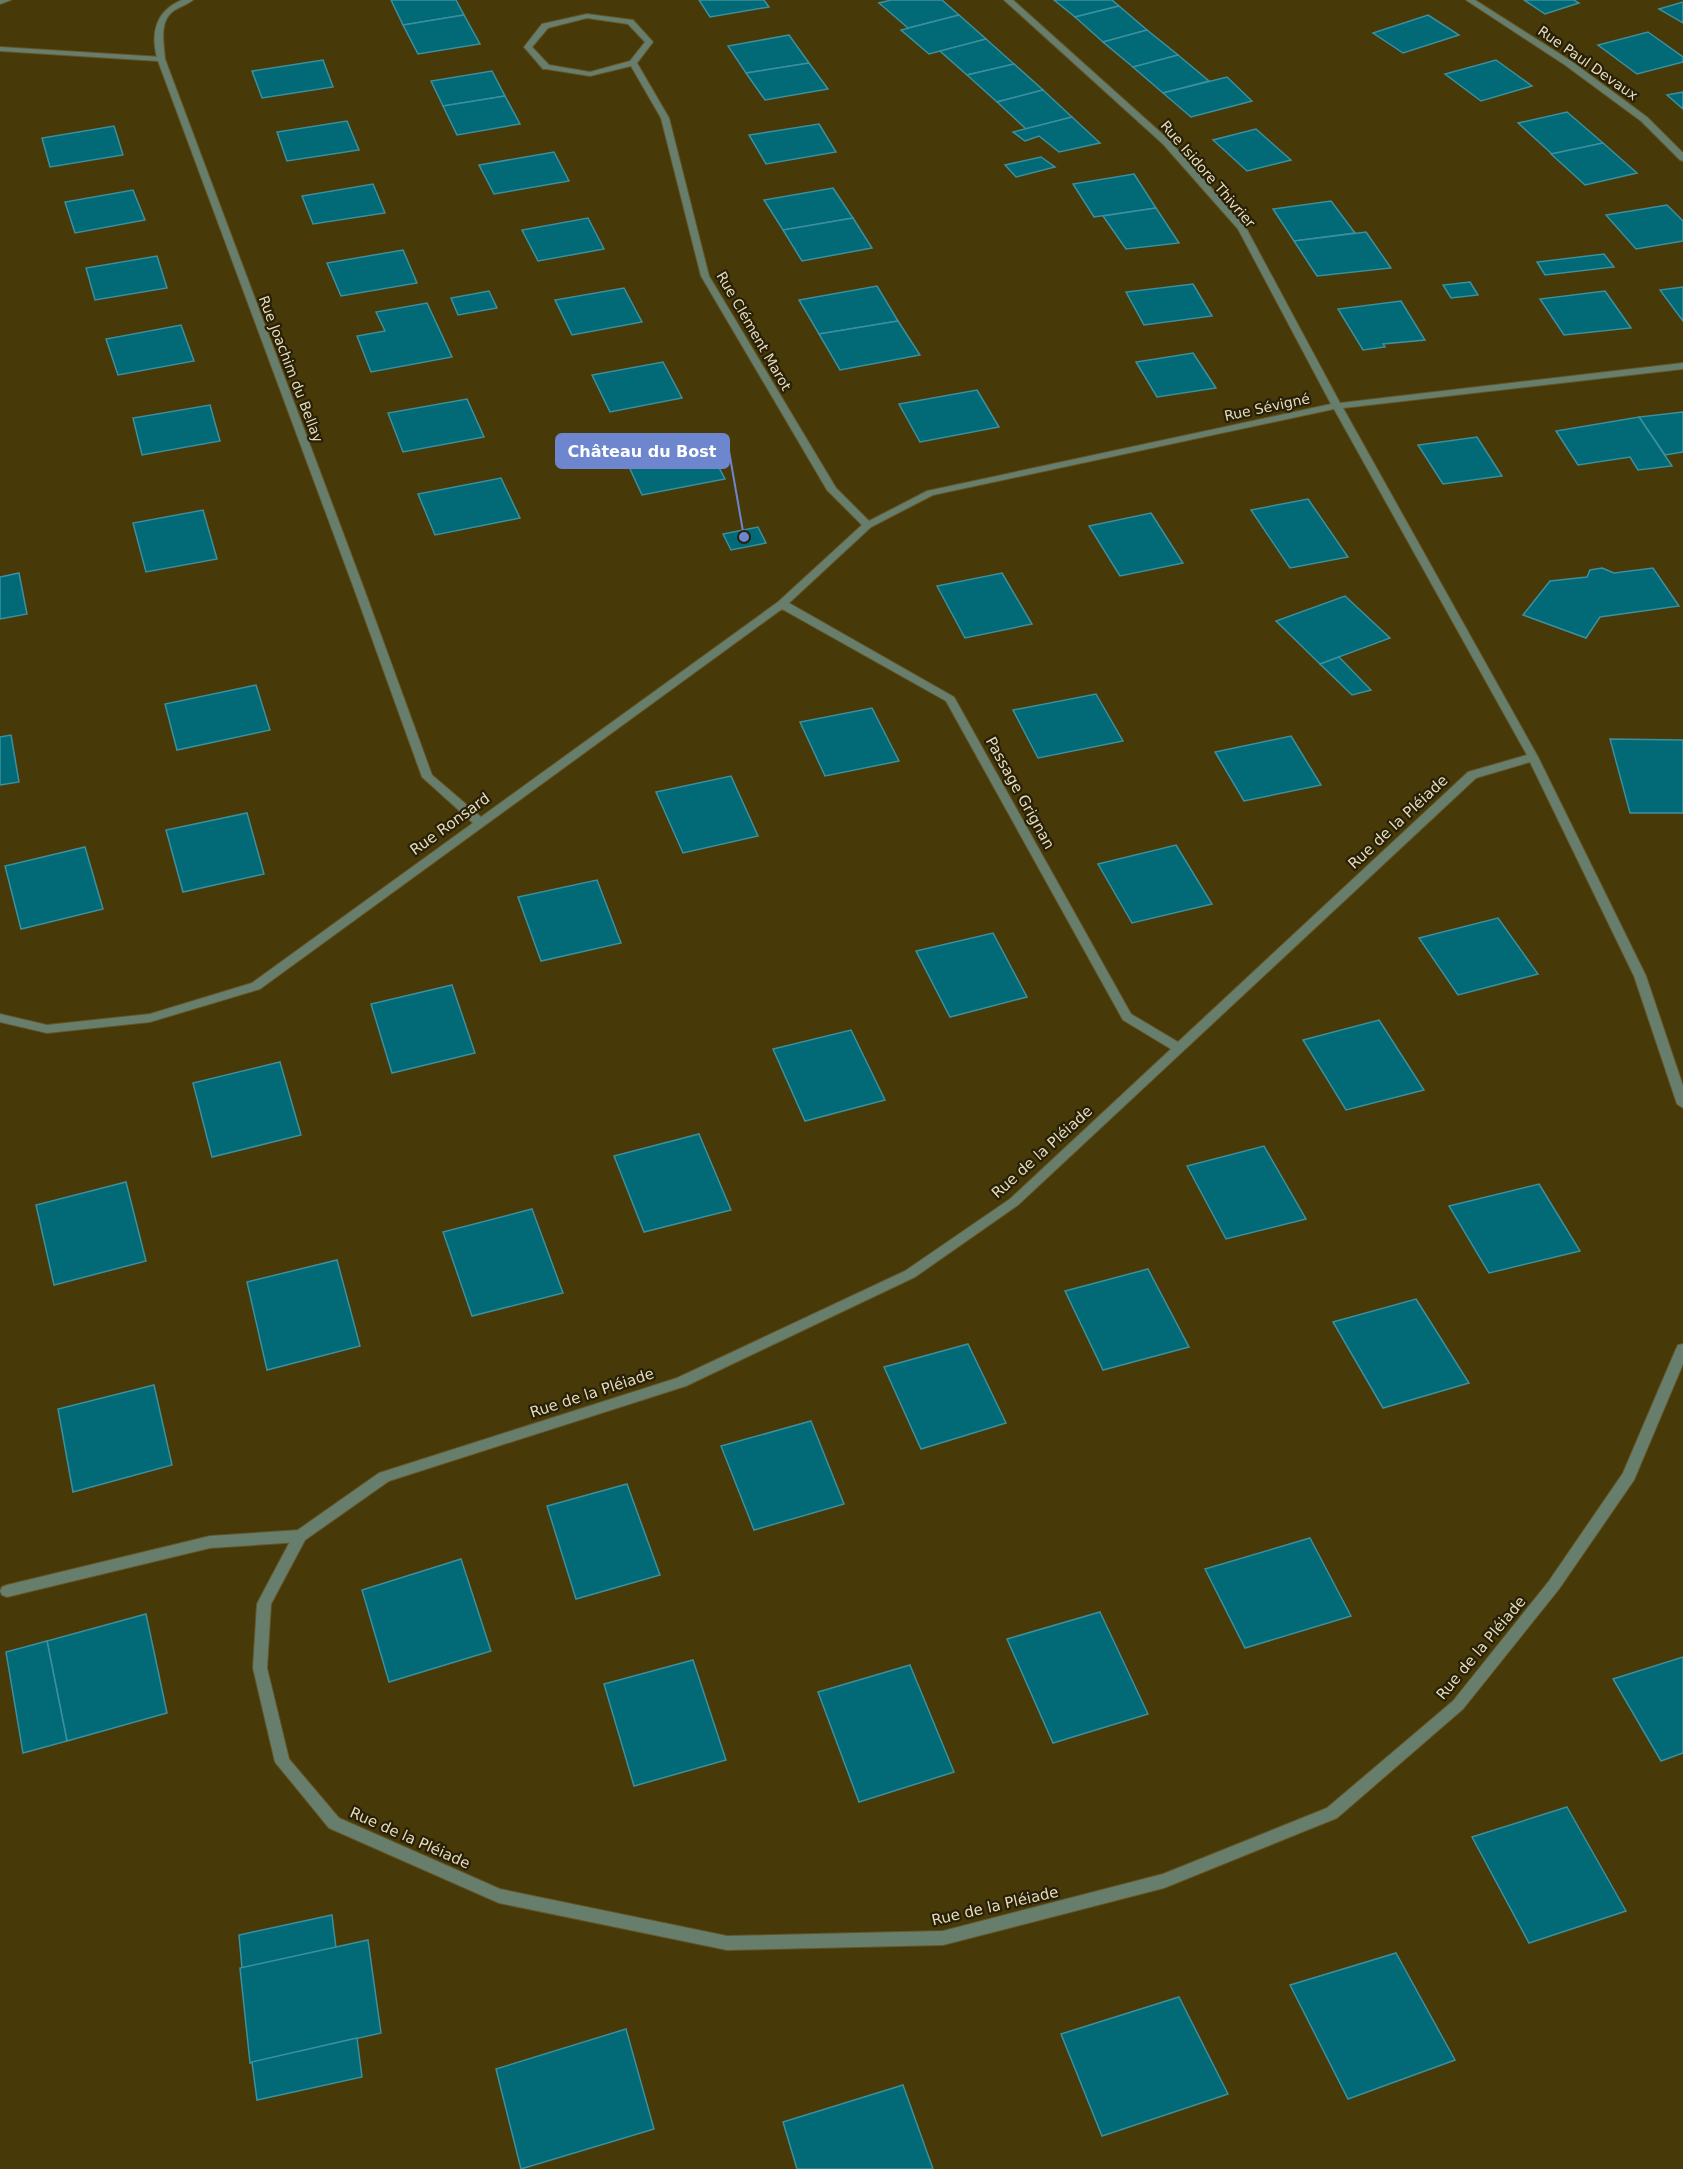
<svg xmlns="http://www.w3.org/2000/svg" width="1683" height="2169" viewBox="0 0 1683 2169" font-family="'DejaVu Sans',sans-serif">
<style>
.building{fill:#026977;stroke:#3c909e;stroke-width:1.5}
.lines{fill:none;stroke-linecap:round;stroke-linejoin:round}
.service-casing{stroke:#635629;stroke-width:2}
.minor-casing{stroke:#635629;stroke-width:2}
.service{fill:#687e6c;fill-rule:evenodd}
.minor{fill:#687e6c;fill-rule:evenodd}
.labels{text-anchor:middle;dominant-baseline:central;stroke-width:4.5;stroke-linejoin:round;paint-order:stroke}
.far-street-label{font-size:14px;fill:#e5dbbd;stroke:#292107}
.street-label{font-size:15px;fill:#e5dbbd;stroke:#292107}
.leader{fill:none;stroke:#6d86cd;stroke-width:2}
.callout-dot{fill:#6d86cd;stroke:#292107;stroke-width:2}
.callout{fill:#6d86cd;stroke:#6d86cd;stroke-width:2}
.callout-label{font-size:16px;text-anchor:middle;font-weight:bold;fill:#fff}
</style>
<rect width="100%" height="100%" fill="#473908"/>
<g class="building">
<polygon points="391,0 456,0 464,15 403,25"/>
<polygon points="699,0 764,0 769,7 710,17"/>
<polygon points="891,0 942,0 959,15 908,28 879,3"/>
<polygon points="1054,0 1112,0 1119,6 1075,17"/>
<polygon points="1524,0 1574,0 1579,3 1545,14"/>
<polygon points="1683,2 1683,23 1659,9"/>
<polygon points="1119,6 1147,30 1103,42 1075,17"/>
<polygon points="464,15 480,44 418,54 403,25"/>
<polygon points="959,15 986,39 929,54 901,30"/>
<polygon points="1428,15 1459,35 1403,53 1373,33"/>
<polygon points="1147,30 1178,55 1133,67 1103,42"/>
<polygon points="1648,32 1683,57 1683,62 1637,74 1598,45"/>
<polygon points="789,35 809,63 746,73 728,46"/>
<polygon points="986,39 1014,64 967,75 940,51"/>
<polygon points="1178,55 1209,81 1163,93 1133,67"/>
<polygon points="323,60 333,87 262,98 252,71"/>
<polygon points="1496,60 1532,86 1481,101 1445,74"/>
<polygon points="809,63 828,89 765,100 746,73"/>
<polygon points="1014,64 1043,90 997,102 967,75"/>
<polygon points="492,71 505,96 443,106 431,81"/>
<polygon points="1227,77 1252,101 1191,117 1163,93"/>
<polygon points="1043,90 1072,117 1026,129 997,102"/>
<polygon points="1683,92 1683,109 1667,95"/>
<polygon points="505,96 520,124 457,135 443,106"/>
<polygon points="1567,112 1603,143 1552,154 1518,123"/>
<polygon points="1072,117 1100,143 1059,152 1039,136 1025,141 1013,132"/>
<polygon points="347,121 359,150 287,161 277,132"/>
<polygon points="819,124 836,152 766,164 749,135"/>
<polygon points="114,126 123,155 50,167 42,138"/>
<polygon points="1256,129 1291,160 1247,171 1213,140"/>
<polygon points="1603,143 1637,173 1585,185 1551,154"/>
<polygon points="554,152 569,181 494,194 479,165"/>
<polygon points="1041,157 1055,167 1016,177 1005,165"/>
<polygon points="1134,174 1156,208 1094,217 1073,184"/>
<polygon points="373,184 385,213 313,224 302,196"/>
<polygon points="833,188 853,218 783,230 764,200"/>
<polygon points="133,190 145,220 75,233 65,202"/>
<polygon points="1331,201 1355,233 1294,241 1273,209"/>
<polygon points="1667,205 1683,221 1683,241 1636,249 1606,215"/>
<polygon points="1156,208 1179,243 1126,249 1103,216"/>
<polygon points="588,218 604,249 538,261 522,230"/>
<polygon points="853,218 872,248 802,261 783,230"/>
<polygon points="1366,232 1391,268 1317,276 1294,241"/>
<polygon points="403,250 417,283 341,296 327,263"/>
<polygon points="1604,254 1614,267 1545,275 1537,262"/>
<polygon points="157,256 167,288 95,300 86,268"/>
<polygon points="1470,282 1478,295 1451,298 1443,285"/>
<polygon points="1193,284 1212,316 1144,325 1126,292"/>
<polygon points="877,286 898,321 819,334 799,300"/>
<polygon points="1683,287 1683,321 1660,290"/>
<polygon points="624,288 642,322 572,335 555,300"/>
<polygon points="489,291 497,308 458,315 451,298"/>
<polygon points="1605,291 1631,328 1564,335 1540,299"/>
<polygon points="1401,301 1425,340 1383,344 1385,347 1363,350 1338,309"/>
<polygon points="427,303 452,357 371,372 357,336 385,331 376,312"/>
<polygon points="898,321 920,355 840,370 819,334"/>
<polygon points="181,325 194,361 118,375 106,339"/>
<polygon points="1193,353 1216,388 1157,397 1136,362"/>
<polygon points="663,362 682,398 610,412 592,375"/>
<polygon points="977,390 999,427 920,442 899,404"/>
<polygon points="467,399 484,437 403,452 388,413"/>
<polygon points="210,405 220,441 142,455 133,418"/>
<polygon points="1683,412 1683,452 1665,455 1639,417"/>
<polygon points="1639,417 1672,466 1638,470 1630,457 1578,465 1556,431"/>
<polygon points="1477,437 1502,476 1443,484 1418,445"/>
<polygon points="705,441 725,479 642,495 624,456"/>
<polygon points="501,478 520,518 435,535 418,494"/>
<polygon points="1308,499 1348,557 1290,568 1251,510"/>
<polygon points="203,510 217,559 146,572 133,523"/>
<polygon points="1151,513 1183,563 1120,576 1089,526"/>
<polygon points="758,527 766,543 731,550 723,534"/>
<polygon points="1602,568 1614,573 1653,568 1679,606 1600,617 1586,638 1523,615 1550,581 1587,577 1590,570"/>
<polygon points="19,573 27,614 0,619 0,577"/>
<polygon points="1002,573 1032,624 965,638 937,586"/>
<polygon points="1345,596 1390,638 1320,664 1276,621"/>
<polygon points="1339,657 1371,690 1352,695 1320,664"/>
<polygon points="256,685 270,730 177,750 165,704"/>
<polygon points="1096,694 1123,741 1038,758 1013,710"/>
<polygon points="872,708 899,761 825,776 800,722"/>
<polygon points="11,735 19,782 0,785 0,737"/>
<polygon points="1291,736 1321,785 1244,801 1215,752"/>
<polygon points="1610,739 1683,740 1683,813 1630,813"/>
<polygon points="731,776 758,836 683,853 656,792"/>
<polygon points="247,813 264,874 183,892 166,830"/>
<polygon points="1176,845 1212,904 1132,923 1098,864"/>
<polygon points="85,847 103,909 21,929 5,866"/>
<polygon points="597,880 621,943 541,961 518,897"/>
<polygon points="1498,918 1538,974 1458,995 1419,938"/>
<polygon points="993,933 1027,997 950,1017 916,951"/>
<polygon points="452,985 475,1053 392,1073 371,1004"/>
<polygon points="1379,1020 1424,1090 1346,1110 1303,1040"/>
<polygon points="851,1030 885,1100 805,1121 773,1049"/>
<polygon points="280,1062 301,1135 212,1157 193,1083"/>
<polygon points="699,1134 731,1210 644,1232 614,1156"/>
<polygon points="1264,1146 1306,1219 1226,1239 1187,1166"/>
<polygon points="126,1182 146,1261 54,1285 36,1205"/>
<polygon points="1539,1184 1580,1251 1489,1273 1449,1206"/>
<polygon points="532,1209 563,1293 472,1316 443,1232"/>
<polygon points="337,1260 360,1346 267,1370 247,1282"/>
<polygon points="1148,1269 1189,1347 1103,1370 1065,1291"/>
<polygon points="1416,1299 1469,1383 1383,1408 1333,1322"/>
<polygon points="968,1344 1006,1423 921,1449 884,1367"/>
<polygon points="154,1385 172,1465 73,1492 58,1409"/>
<polygon points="811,1421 844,1504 754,1530 721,1446"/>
<polygon points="627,1484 660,1575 576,1599 547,1506"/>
<polygon points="1310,1538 1351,1616 1245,1648 1205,1569"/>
<polygon points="461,1559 491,1651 389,1682 362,1590"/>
<polygon points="1100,1612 1148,1714 1053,1743 1007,1639"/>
<polygon points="146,1614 167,1713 67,1741 47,1641"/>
<polygon points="47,1641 67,1741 23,1753 6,1652"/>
<polygon points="1683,1657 1683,1753 1661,1761 1613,1679"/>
<polygon points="693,1660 726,1760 634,1786 604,1684"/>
<polygon points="910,1665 954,1772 859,1802 818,1692"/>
<polygon points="1567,1807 1626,1911 1529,1943 1472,1837"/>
<polygon points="332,1915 336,1948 242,1968 239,1935"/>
<polygon points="368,1940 381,2033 250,2063 240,1968"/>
<polygon points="1396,1953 1455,2060 1348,2099 1290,1985"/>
<polygon points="1179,1997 1228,2094 1102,2136 1061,2034"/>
<polygon points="626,2029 654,2129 521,2169 496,2069"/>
<polygon points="357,2038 362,2077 257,2100 252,2062"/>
<polygon points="903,2085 933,2169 797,2169 783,2122"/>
</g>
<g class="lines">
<defs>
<g id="service">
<path d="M 182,0 L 193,0 C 187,5 178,7 172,12 C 159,23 164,44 165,59 L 158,61 C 150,34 155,11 182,0 Z"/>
<polygon points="300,1530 305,1532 307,1536 305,1540 300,1542 210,1548 7,1597 2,1595 0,1591 2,1587 7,1585 210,1536"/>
</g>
<g id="minor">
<polygon points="0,0 11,0 0,4"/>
<path d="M 1004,0 L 1013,0 L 1169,140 L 1245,226 L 1340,403 L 1683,363 L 1683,369 L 1343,408 L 1538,757 L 1646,976 L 1683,1086 L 1683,1108 L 1677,1104 L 1634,976 L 1530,762 L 1476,778 L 1018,1205 L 915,1277 L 686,1386 L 389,1481 L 305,1540 L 271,1604 L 267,1668 L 289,1759 L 339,1818 L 500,1889 L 727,1936 L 943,1931 L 1163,1874 L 1327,1808 L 1453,1701 L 1549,1581 L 1623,1473 L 1676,1349 L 1678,1345 L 1683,1344 L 1683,1364 L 1634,1480 L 1559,1589 L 1463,1709 L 1337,1818 L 1164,1888 L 943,1945 L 727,1950 L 499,1903 L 329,1828 L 275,1762 L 253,1668 L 257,1604 L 259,1600 L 295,1532 L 379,1473 L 677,1378 L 905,1271 L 1010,1199 L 1171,1049 L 1123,1020 L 946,701 L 782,609 L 260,989 L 150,1022 L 47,1033 L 0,1022 L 0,1014 L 47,1025 L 150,1014 L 252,983 L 473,823 L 422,777 L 353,586 L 158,61 L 0,51 L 0,47 L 161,57 L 165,59 L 363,586 L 432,775 L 481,817 L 778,602 L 862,525 L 827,490 L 701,276 L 661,118 L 631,66 L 590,76 L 546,69 L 543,69 L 524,47 L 542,24 L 587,14 L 633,20 L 653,42 L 637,63 L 669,118 L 709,276 L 836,488 L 869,521 L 927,491 L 1331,404 L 1238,229 L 1163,144 ZM 587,18 L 628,24 L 645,42 L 630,61 L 590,72 L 549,65 L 532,47 L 548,28 ZM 1334,409 L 1527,755 L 1468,772 L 1178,1042 L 1131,1014 L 954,697 L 789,603 L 871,527 L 933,495 Z"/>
<polygon points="1466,0 1475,0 1571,61 1647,117 1683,153 1683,161 1680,160 1641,121 1565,65"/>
</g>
</defs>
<use href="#service" class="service-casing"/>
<use href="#minor" class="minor-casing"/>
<use href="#service" class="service"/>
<use href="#minor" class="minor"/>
</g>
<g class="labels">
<g class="far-street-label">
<text transform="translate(1588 63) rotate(35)">Rue Paul Devaux</text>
<text transform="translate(1208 174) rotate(49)">Rue Isidore Thivrier</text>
<text transform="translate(754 331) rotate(60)">Rue Clément Marot</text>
<text transform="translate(291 369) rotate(69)">Rue Joachim du Bellay</text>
<text transform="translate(1267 407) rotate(-12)">Rue Sévigné</text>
</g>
<g class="street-label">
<text transform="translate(1020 793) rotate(61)">Passage Grignan</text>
<text transform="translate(1398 822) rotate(-43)">Rue de la Pléiade</text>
<text transform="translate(450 824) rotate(-36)">Rue Ronsard</text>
<text transform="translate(1042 1152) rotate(-42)">Rue de la Pléiade</text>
<text transform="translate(592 1393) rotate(-18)">Rue de la Pléiade</text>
<text transform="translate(1481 1648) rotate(-50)">Rue de la Pléiade</text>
<text transform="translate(410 1838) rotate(24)">Rue de la Pléiade</text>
<text transform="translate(995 1906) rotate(-13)">Rue de la Pléiade</text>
</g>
</g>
<path class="leader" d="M744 537L729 451"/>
<circle class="callout-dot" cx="744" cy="537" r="6"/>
<rect class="callout" x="556" y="434" width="173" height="34" rx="6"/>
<g class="callout-label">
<text x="642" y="457">Château du Bost</text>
</g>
</svg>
